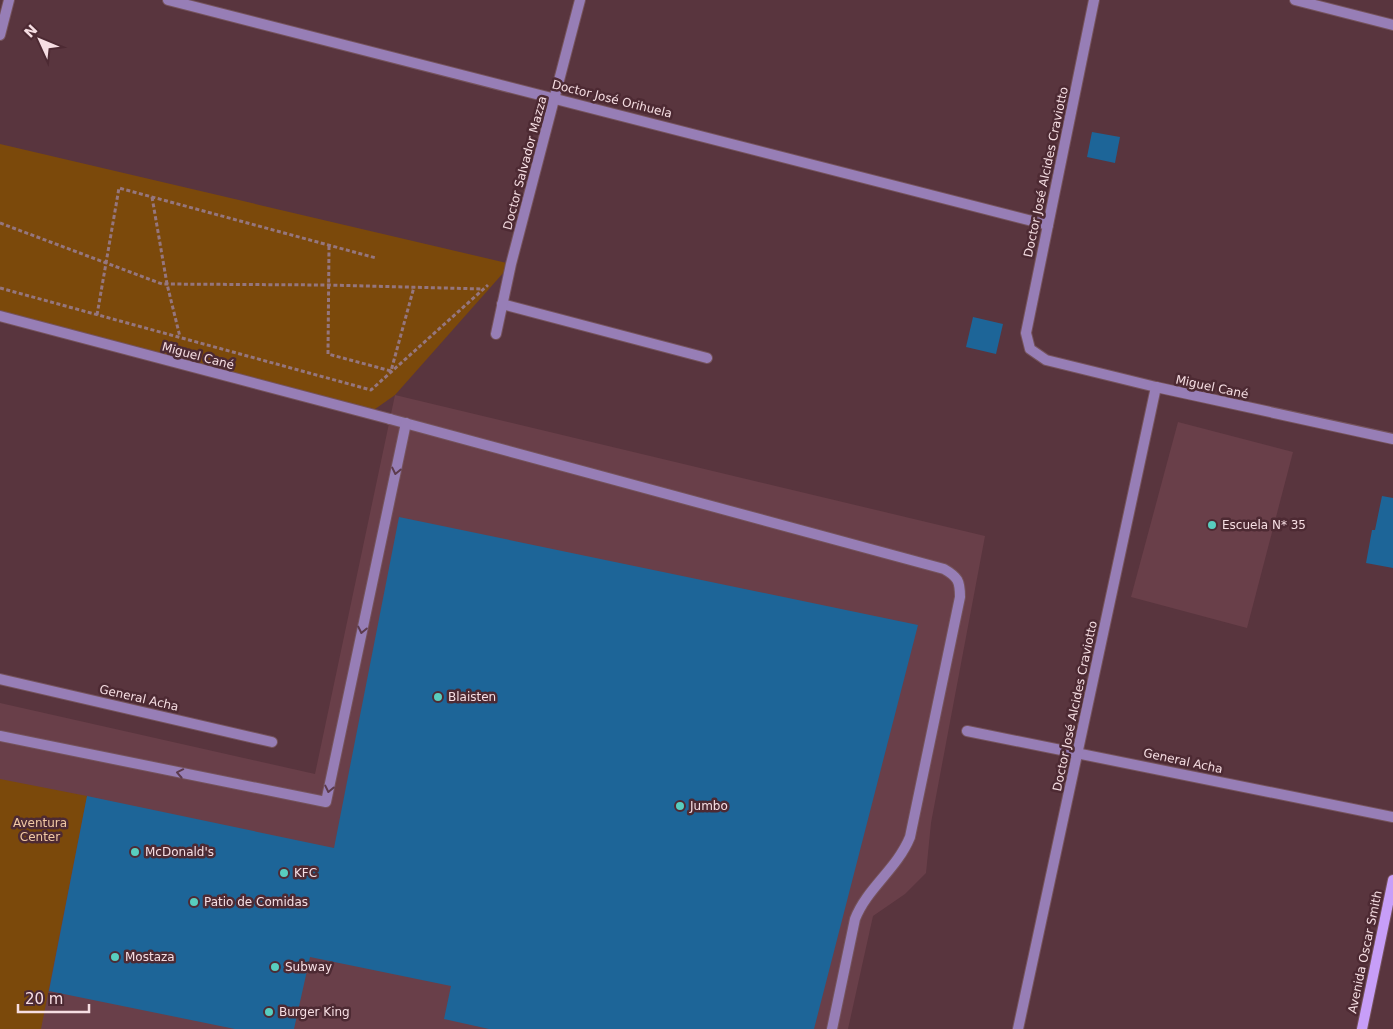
<svg xmlns="http://www.w3.org/2000/svg" width="1393" height="1029" viewBox="0 0 1393 1029" font-family="'DejaVu Sans',sans-serif">
<style>
.built{fill:#693f49}
.green{fill:#7b490b}
.building{fill:#1d6598}
.lines{fill:none;stroke-linecap:round;stroke-linejoin:round}
.service-casing{stroke:#75535c;stroke-width:12}
.minor-casing{stroke:#75535c;stroke-width:12}
.secondary-casing{stroke:#75535c;stroke-width:12}
.path{stroke:#95767e;stroke-width:3;stroke-dasharray:4 2.5;stroke-linecap:butt}
.service{stroke:#977eb6;stroke-width:10}
.minor{stroke:#977eb6;stroke-width:10}
.secondary{stroke:#c79ef8;stroke-width:10}
.oneway{stroke:#5c3b4d}
.poi-dot{fill:#58cebf;stroke:#4d2a33;stroke-width:2}
.labels{text-anchor:middle;dominant-baseline:central;stroke-width:5;stroke-linejoin:round;paint-order:stroke}
.street-label{font-size:12px;fill:#f6dee3;stroke:#4d2a33}
.poi-label{font-size:12px;fill:#f6dee3;stroke:#4d2a33;text-anchor:start}
.park-label{font-size:12px;fill:#f1c9a5;stroke:#4d2a33}
</style>
<rect width="100%" height="100%" fill="#59353e"/>
<g class="built">
<polygon points="395,395 985,536 931,823 926,873 905,894 873,916 848,1029 0,1029 0,703 315,774"/>
<polygon points="1178,422 1293,452 1247,628 1131,597"/>
</g>
<g class="green">
<polygon points="0,144 511,264 395,395 368,414 0,316"/>
<polygon points="0,779 87,796 41,1029 0,1029"/>
</g>
<g class="building">
<polygon points="1092,132 1120,137 1115,163 1087,157"/>
<polygon points="973,317 1003,324 996,354 966,347"/>
<polygon points="1382,496 1393,498 1393,568 1366,563 1372,530 1375,530"/>
<polygon points="399,517 918,625 814,1029 489,1029 444,1019 451,986 310,957 294,1029 235,1029 49,991 87,796 334,848"/>
</g>
<g class="lines">
<defs>
<g id="service">
<path d="M 390,419 L 944,569 C 958,577 960,581 960,597 L 910,837 C 897,869 867,888 855,919 L 832,1029"/>
<polyline points="0,736 326,802 406,423"/>
</g>
<g id="minor">
<polyline points="168,0 1048,225"/>
<polyline points="1094,0 1026,333 1030,349 1046,360 1156,387 1393,439"/>
<polyline points="1295,0 1393,25"/>
<polyline points="0,35 9,0"/>
<polyline points="502,304 707,358"/>
<polyline points="0,316 390,419"/>
<polyline points="496,334 511,264 580,0"/>
<polyline points="0,679 272,742"/>
<polyline points="967,731 1393,817"/>
<polyline points="1018,1029 1156,387"/>
</g>
<polyline id="secondary" points="1362,1029 1393,880"/>
</defs>
<use href="#service" class="service-casing"/>
<use href="#minor" class="minor-casing"/>
<use href="#secondary" class="secondary-casing"/>
<g class="path">
<polyline points="152,197 167,284 180,337"/>
<polyline points="0,223 162,284 328,285 483,289"/>
<polyline points="329,246 328,354 391,371 414,287"/>
<polyline points="0,288 371,390 488,285"/>
<polyline points="97,315 119,188 376,258"/>
</g>
<use href="#service" class="service"/>
<use href="#minor" class="minor"/>
<use href="#secondary" class="secondary"/>
</g>
<defs><path id="oneway-chevron" d="M-2-3.5L2.5 0L-2 3.5" fill="none" stroke-width="1.6" stroke-linecap="round" stroke-linejoin="round" transform="scale(1.25)"/></defs>
<g class="oneway">
<use href="#oneway-chevron" transform="translate(396 471) rotate(102)"/>
<use href="#oneway-chevron" transform="translate(362 630) rotate(102)"/>
<use href="#oneway-chevron" transform="translate(180 773) rotate(-169)"/>
<use href="#oneway-chevron" transform="translate(329 789) rotate(102)"/>
</g>
<g class="poi-dot">
<circle cx="1212" cy="525" r="5"/>
<circle cx="438" cy="697" r="5"/>
<circle cx="680" cy="806" r="5"/>
<circle cx="135" cy="852" r="5"/>
<circle cx="284" cy="873" r="5"/>
<circle cx="194" cy="902" r="5"/>
<circle cx="115" cy="957" r="5"/>
<circle cx="275" cy="967" r="5"/>
<circle cx="269" cy="1012" r="5"/>
</g>
<g class="labels">
<g class="street-label">
<text transform="translate(612 99) rotate(14)">Doctor José Orihuela</text>
<text transform="translate(525 163) rotate(-75)">Doctor Salvador Mazza</text>
<text transform="translate(1046 172) rotate(-78)">Doctor José Alcides Craviotto</text>
<text transform="translate(198 356) rotate(15)">Miguel Cané</text>
<text transform="translate(1212 387) rotate(12)">Miguel Cané</text>
<text transform="translate(139 698) rotate(13)">General Acha</text>
<text transform="translate(1075 706) rotate(-78)">Doctor José Alcides Craviotto</text>
<text transform="translate(1183 761) rotate(12)">General Acha</text>
<text transform="translate(1365 952) rotate(-78)">Avenida Oscar Smith</text>
</g>
<g class="poi-label">
<text x="1222" y="525">Escuela N* 35</text>
<text x="448" y="697">Blaisten</text>
<text x="690" y="806">Jumbo</text>
<text x="145" y="852">McDonald's</text>
<text x="294" y="873">KFC</text>
<text x="204" y="902">Patio de Comidas</text>
<text x="125" y="957">Mostaza</text>
<text x="285" y="967">Subway</text>
<text x="279" y="1012">Burger King</text>
</g>
<g class="park-label">
<text x="40" y="823">Aventura<tspan x="40" dy="14">Center</tspan></text>
</g>
</g>
<g transform="translate(40 40) rotate(314)" stroke="#4d2a33" stroke-width="4" paint-order="stroke">
<path d="M0-4L9 19L0 12L-9 19Z" fill="#f6dee3"/>
<text y="-8" font-size="14" font-weight="bold" text-anchor="middle" fill="#f6dee3">N</text>
</g>
<path d="M18 1004v8h71v-8" fill="none" stroke="#f6dee3" stroke-width="2.5"/>
<text x="25" y="1004" font-size="15" fill="#f6dee3" stroke="#4d2a33" stroke-width="4" paint-order="stroke">20 m</text>
</svg>
